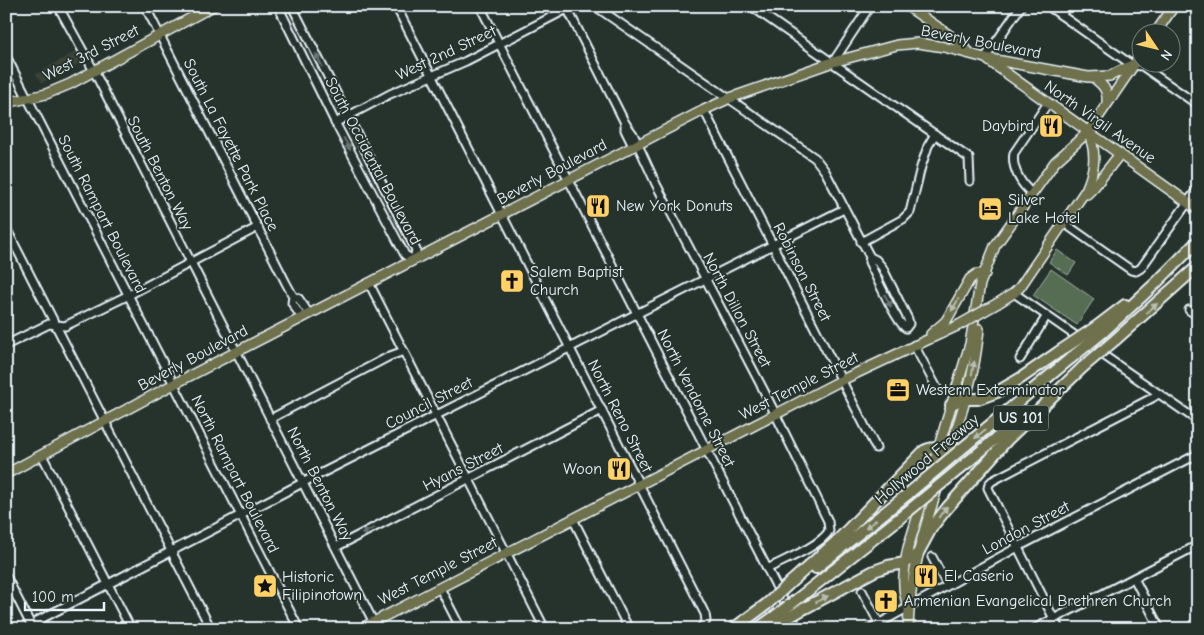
<svg xmlns="http://www.w3.org/2000/svg" width="1204" height="635" viewBox="0 0 1204 635" font-family="'Comic Neue',sans-serif">
<style>
.built{fill:#3b4339}
.green{fill:#576d52;stroke:#a0afa5}
.lines{fill:none;stroke-linecap:round;stroke-linejoin:round}
.minor-casing{stroke:#e8f1f8;stroke-width:11}
.major-casing{stroke:#e8f1f8;stroke-width:12}
.highway-casing{stroke:#e8f1f8;stroke-width:14}
.minor{stroke:#26332d;stroke-width:7}
.major{stroke:#6e714b;stroke-width:9}
.highway{stroke:#6e714b;stroke-width:10}
.major-bridge-casing{stroke:#e8f1f8;stroke-width:12;stroke-linecap:butt}
.highway-bridge-casing{stroke:#e8f1f8;stroke-width:14;stroke-linecap:butt}
.major-bridge{stroke:#6e714b;stroke-width:9}
.highway-bridge{stroke:#6e714b;stroke-width:10}
.oneway{fill:#6a7674}
.oneway2{fill:#b7beb3}
.labels{text-anchor:middle;dominant-baseline:central;stroke-width:4;stroke-linejoin:round;paint-order:stroke}
.shield{fill:#26332d;stroke:#aeb8bb;stroke-width:1}
.shield-label{font-size:15px;font-weight:bold;fill:#e8f1f8}
.street-label{font-size:16px;fill:#e8f1f8;stroke:#26332d}
.poi-label{font-size:16px;fill:#e8f1f8;stroke:#26332d;text-anchor:start}
</style>
<rect width="100%" height="100%" fill="#26332d"/>
<filter id="ink" filterUnits="userSpaceOnUse"><feTurbulence type="fractalNoise" baseFrequency=".02" numOctaves="2"/><feDisplacementMap in="SourceGraphic" scale="10" xChannelSelector="R" yChannelSelector="G"/><feConvolveMatrix kernelMatrix="1 2 1 2 8 2 1 2 1" color-interpolation-filters="sRGB"/></filter>
<g filter="url(#ink)">
<polygon class="built" points="77,51 82,62 42,83 36,74"/>
<g class="green">
<polygon points="1057,250 1076,263 1068,275 1049,262"/>
<polygon points="1051,269 1094,299 1077,325 1033,295"/>
</g>
<g class="lines">
<defs>
<g id="minor">
<polyline points="58,6 94,71 377,629"/>
<polyline points="145,6 286,283 293,296 299,299 309,314"/>
<polyline points="278,6 336,124 397,240 405,255 414,260 416,250 292,6"/>
<polyline points="396,6 705,614 706,621 700,629"/>
<polyline points="480,6 798,629"/>
<path d="M 566,6 L 625,123 L 633,134 L 656,184 L 764,391 L 828,521 L 829,531 C 819,547 784,560 767,569"/>
<path d="M 595,6 L 815,158 L 825,171 L 870,257 L 869,262 C 875,274 897,324 906,328 L 909,324 L 908,319 L 882,267 L 876,260 L 870,257"/>
<polyline points="751,6 969,158 970,181"/>
<polyline points="1048,6 1132,65 1142,66 1198,105"/>
<polyline points="1061,15 1067,6"/>
<polyline points="6,56 299,629"/>
<polyline points="985,58 1021,6"/>
<polyline points="833,62 870,6"/>
<polyline points="704,110 876,448"/>
<polyline points="335,123 390,94 466,61 567,9"/>
<polyline points="625,123 625,130 633,146"/>
<path d="M 1032,193 C 1021,185 1011,167 1014,153 L 1048,103"/>
<polyline points="1064,223 1131,270 1136,271 1141,268 1198,188"/>
<polyline points="6,228 211,629"/>
<polyline points="861,242 903,219 910,212 921,167 928,146 935,134"/>
<polyline points="369,283 545,629"/>
<polyline points="1014,293 1198,421"/>
<polyline points="293,296 292,303 302,318"/>
<polyline points="1189,310 1198,316"/>
<polyline points="6,345 49,324 65,326 129,295 258,227"/>
<polyline points="914,345 938,390"/>
<polyline points="1020,359 1046,317"/>
<polyline points="270,419 390,356 404,351"/>
<polyline points="42,455 131,629"/>
<polyline points="573,519 629,629"/>
<polyline points="336,547 602,410"/>
<polyline points="932,557 947,585"/>
<polyline points="6,576 33,629"/>
<polyline points="1134,578 1160,629"/>
<polyline points="440,588 461,629"/>
<polyline points="862,591 879,623"/>
<polyline points="30,629 39,620 308,480 844,209"/>
<polyline points="869,629 1018,547 1198,454"/>
<polyline points="1034,629 1198,545"/>
<polyline points="1059,629 988,488 989,484 992,481 1152,398 1158,394"/>
</g>
<g id="major">
<polyline points="907,6 952,37 969,52"/>
<polyline points="1156,32 1174,6"/>
<polyline points="988,60 1198,210"/>
<path d="M 1094,78 C 1103,85 1108,90 1107,102"/>
<polyline points="6,103 46,94 70,84 213,6"/>
<polyline points="1087,194 1094,187 1120,154"/>
<path d="M 998,303 L 1014,293 L 1020,287 L 1086,190 C 1095,170 1097,152 1088,132"/>
<polyline points="931,334 946,321 970,279 977,274 985,274"/>
<polyline points="6,474 174,384 704,110 730,98 833,62 897,45 918,43 944,47 985,58 1088,77 1110,76 1132,65"/>
<path d="M 908,606 C 901,588 904,568 908,548 L 970,344 L 980,284 L 995,246 L 1055,162 L 1088,132 L 1142,53"/>
<polyline points="360,629 842,380 959,325"/>
<path d="M 908,629 C 910,542 950,464 970,382 C 975,364 977,347 979,329"/>
</g>
<g id="highway">
<polyline points="1096,327 1125,305"/>
<polyline points="1103,332 1154,285 1198,241"/>
<polyline points="1115,340 1198,266"/>
<polyline points="951,405 961,399 978,399 997,392 1021,378 1060,351"/>
<polyline points="965,446 1071,358"/>
<polyline points="958,470 1023,416"/>
<polyline points="816,568 909,493"/>
<path d="M 792,581 L 838,540 L 924,451 C 935,445 941,449 947,458"/>
<polyline points="800,597 901,517"/>
<polyline points="805,608 874,571 888,566 905,563 912,559 918,553 932,527 947,508 1007,440 1083,367"/>
<polyline points="733,629 767,604"/>
<polyline points="757,629 774,617"/>
</g>
</defs>
<use href="#minor" class="minor-casing"/>
<use href="#major" class="major-casing"/>
<use href="#highway" class="highway-casing"/>
<use href="#minor" class="minor"/>
<use href="#major" class="major"/>
<use href="#highway" class="highway"/>
<defs>
<polyline id="major-bridge" points="959,325 998,303"/>
<g id="highway-bridge">
<polyline points="1060,351 1096,327"/>
<polyline points="1071,358 1103,332"/>
<polyline points="1083,367 1115,340"/>
<polyline points="909,493 965,446"/>
<polyline points="901,517 958,470"/>
<polyline points="767,604 792,581"/>
<polyline points="774,617 800,597"/>
<polyline points="777,624 805,608"/>
</g>
</defs>
<use href="#major-bridge" class="major-bridge-casing"/>
<use href="#highway-bridge" class="highway-bridge-casing"/>
<use href="#major-bridge" class="major-bridge"/>
<use href="#highway-bridge" class="highway-bridge"/>
</g>
<defs><path id="oneway-solid" d="M-6-.8H1V-3.2L6.5 0L1 3.2V.8H-6Z" transform="scale(1.25)"/></defs>
<g class="oneway">
<use href="#oneway-solid" transform="translate(319 60) rotate(-117)"/>
<use href="#oneway-solid" transform="translate(347 144) rotate(62)"/>
<use href="#oneway-solid" transform="translate(888 301) rotate(63)"/>
<use href="#oneway-solid" transform="translate(368 531) rotate(154)"/>
</g>
<g class="oneway2">
<use href="#oneway-solid" transform="translate(955 305) rotate(120)"/>
<use href="#oneway-solid" transform="translate(1152 308) rotate(-41)"/>
<use href="#oneway-solid" transform="translate(973 368) rotate(-79)"/>
<use href="#oneway-solid" transform="translate(980 434) rotate(140)"/>
<use href="#oneway-solid" transform="translate(943 512) rotate(-51)"/>
<use href="#oneway-solid" transform="translate(871 524) rotate(141)"/>
<use href="#oneway-solid" transform="translate(822 599) rotate(-28)"/>
</g>
</g>
<defs>
<symbol id="restaurant-square" viewBox="-11 -11 22 22"><rect x="-9" y="-9" width="18" height="18" rx="4" fill="#ffd166" stroke="#26332d"/><path d="M-5-6h1v4h1v-4h1v4h1v-4h1v5L-1.5 .5V6h-2V.5L-5-1ZM5-6V6H3V1.5H1.5Q1.5-4 5-6Z" fill="#111"/></symbol>
<symbol id="hotel-square" viewBox="-11 -11 22 22"><rect x="-9" y="-9" width="18" height="18" rx="4" fill="#ffd166" stroke="#26332d"/><path d="M-6-4.5h1.5V1H6V5H4.5V3h-9V5H-6ZM-4 0a1.8 1.8 0 1 1 3.6 0ZM.5 0V-2.5h3Q6-2.5 6 0Z" fill="#111"/></symbol>
<symbol id="church-square" viewBox="-11 -11 22 22"><rect x="-9" y="-9" width="18" height="18" rx="4" fill="#ffd166" stroke="#26332d"/><path d="M-1.2-6h2.4v3.5h3.3v2.4h-3.3V6h-2.4V-.1h-3.3v-2.4h3.3Z" fill="#111"/></symbol>
<symbol id="office-square" viewBox="-11 -11 22 22"><rect x="-9" y="-9" width="18" height="18" rx="4" fill="#ffd166" stroke="#26332d"/><path d="M-6-3h4V-5.5h4V-3h4V5H-6ZM-1-4.5V-3h2v-1.5ZM-6 0V1H6V0Z" fill="#111"/></symbol>
<symbol id="sight-square" viewBox="-11 -11 22 22"><rect x="-9" y="-9" width="18" height="18" rx="4" fill="#ffd166" stroke="#26332d"/><path d="M0-6L1.8-2.2L6-1.7L2.9 1.2L3.7 5.4L0 3.3L-3.7 5.4L-2.9 1.2L-6-1.7L-1.8-2.2Z" fill="#111"/></symbol>
</defs>
<g fill-rule="evenodd">
<use href="#restaurant-square" x="1037" y="112" width="28" height="28"/>
<use href="#restaurant-square" x="584" y="192" width="28" height="28"/>
<use href="#hotel-square" x="976" y="195" width="28" height="28"/>
<use href="#church-square" x="498" y="267" width="28" height="28"/>
<use href="#office-square" x="884" y="376" width="28" height="28"/>
<use href="#restaurant-square" x="605" y="455" width="28" height="28"/>
<use href="#restaurant-square" x="912" y="562" width="28" height="28"/>
<use href="#sight-square" x="251" y="572" width="28" height="28"/>
<use href="#church-square" x="872" y="587" width="28" height="28"/>
</g>
<g class="labels">
<rect class="shield" x="993.5" y="405.5" width="55" height="25" rx="4"/>
<g class="shield-label">
<text x="1021" y="418">US 101</text>
</g>
<g class="street-label">
<text transform="translate(981 42) rotate(11)">Beverly Boulevard</text>
<text transform="translate(91 53) rotate(-27)">West 3rd Street</text>
<text transform="translate(446 53) rotate(-25)">West 2nd Street</text>
<text transform="translate(1100 122) rotate(35)">North Virgil Avenue</text>
<text transform="translate(231 145) rotate(63)">South La Fayette Park Place</text>
<text transform="translate(373 161) rotate(62)">South Occidental Boulevard</text>
<text transform="translate(552 172) rotate(-28)">Beverly Boulevard</text>
<text transform="translate(160 173) rotate(63)">South Benton Way</text>
<text transform="translate(102 214) rotate(63)">South Rampart Boulevard</text>
<text transform="translate(802 272) rotate(63)">Robinson Street</text>
<text transform="translate(737 310) rotate(62)">North Dillon Street</text>
<text transform="translate(193 358) rotate(-28)">Beverly Boulevard</text>
<text transform="translate(799 386) rotate(-27)">West Temple Street</text>
<text transform="translate(696 398) rotate(63)">North Vendome Street</text>
<text transform="translate(429 403) rotate(-27)">Council Street</text>
<text transform="translate(620 416) rotate(63)">North Reno Street</text>
<text transform="translate(927 459) rotate(-40)">Hollywood Freeway</text>
<text transform="translate(463 467) rotate(-27)">Hyans Street</text>
<text transform="translate(235 474) rotate(63)">North Rampart Boulevard</text>
<text transform="translate(320 484) rotate(63)">North Benton Way</text>
<text transform="translate(1026 528) rotate(-28)">London Street</text>
<text transform="translate(438 571) rotate(-27)">West Temple Street</text>
</g>
<g class="poi-label">
<text x="1034" y="126" text-anchor="end">Daybird</text>
<text x="1008" y="200">Silver<tspan x="1008" dy="18">Lake Hotel</tspan></text>
<text x="616" y="206">New York Donuts</text>
<text x="530" y="272">Salem Baptist<tspan x="530" dy="18">Church</tspan></text>
<text x="916" y="390">Western Exterminator</text>
<text x="602" y="469" text-anchor="end">Woon</text>
<text x="944" y="576">El Caserio</text>
<text x="282" y="577">Historic<tspan x="282" dy="18">Filipinotown</tspan></text>
<text x="904" y="601">Armenian Evangelical Brethren Church</text>
</g>
</g>
<rect width="1204" height="635" fill="none" stroke="#26332d" stroke-width="25"/>
<rect x="12" y="12" width="1179" height="610" fill="none" stroke="#e8f1f8" stroke-width="2" filter="url(#ink)"/>
<g transform="translate(1156 48) rotate(125)"><circle r="24" fill="#26332d" stroke="#747f7e"/>
<path d="M0-4L9 19L0 12L-9 19Z" fill="#ffd166"/>
<text y="-8" font-size="14" font-weight="bold" text-anchor="middle" fill="#e8f1f8">N</text>
</g>
<path d="M25 602v8h79v-8" fill="none" stroke="#e8f1f8" stroke-width="2.5"/>
<text x="32" y="602" font-size="15" fill="#e8f1f8" stroke="#26332d" stroke-width="4" paint-order="stroke">100 m</text>
</svg>
